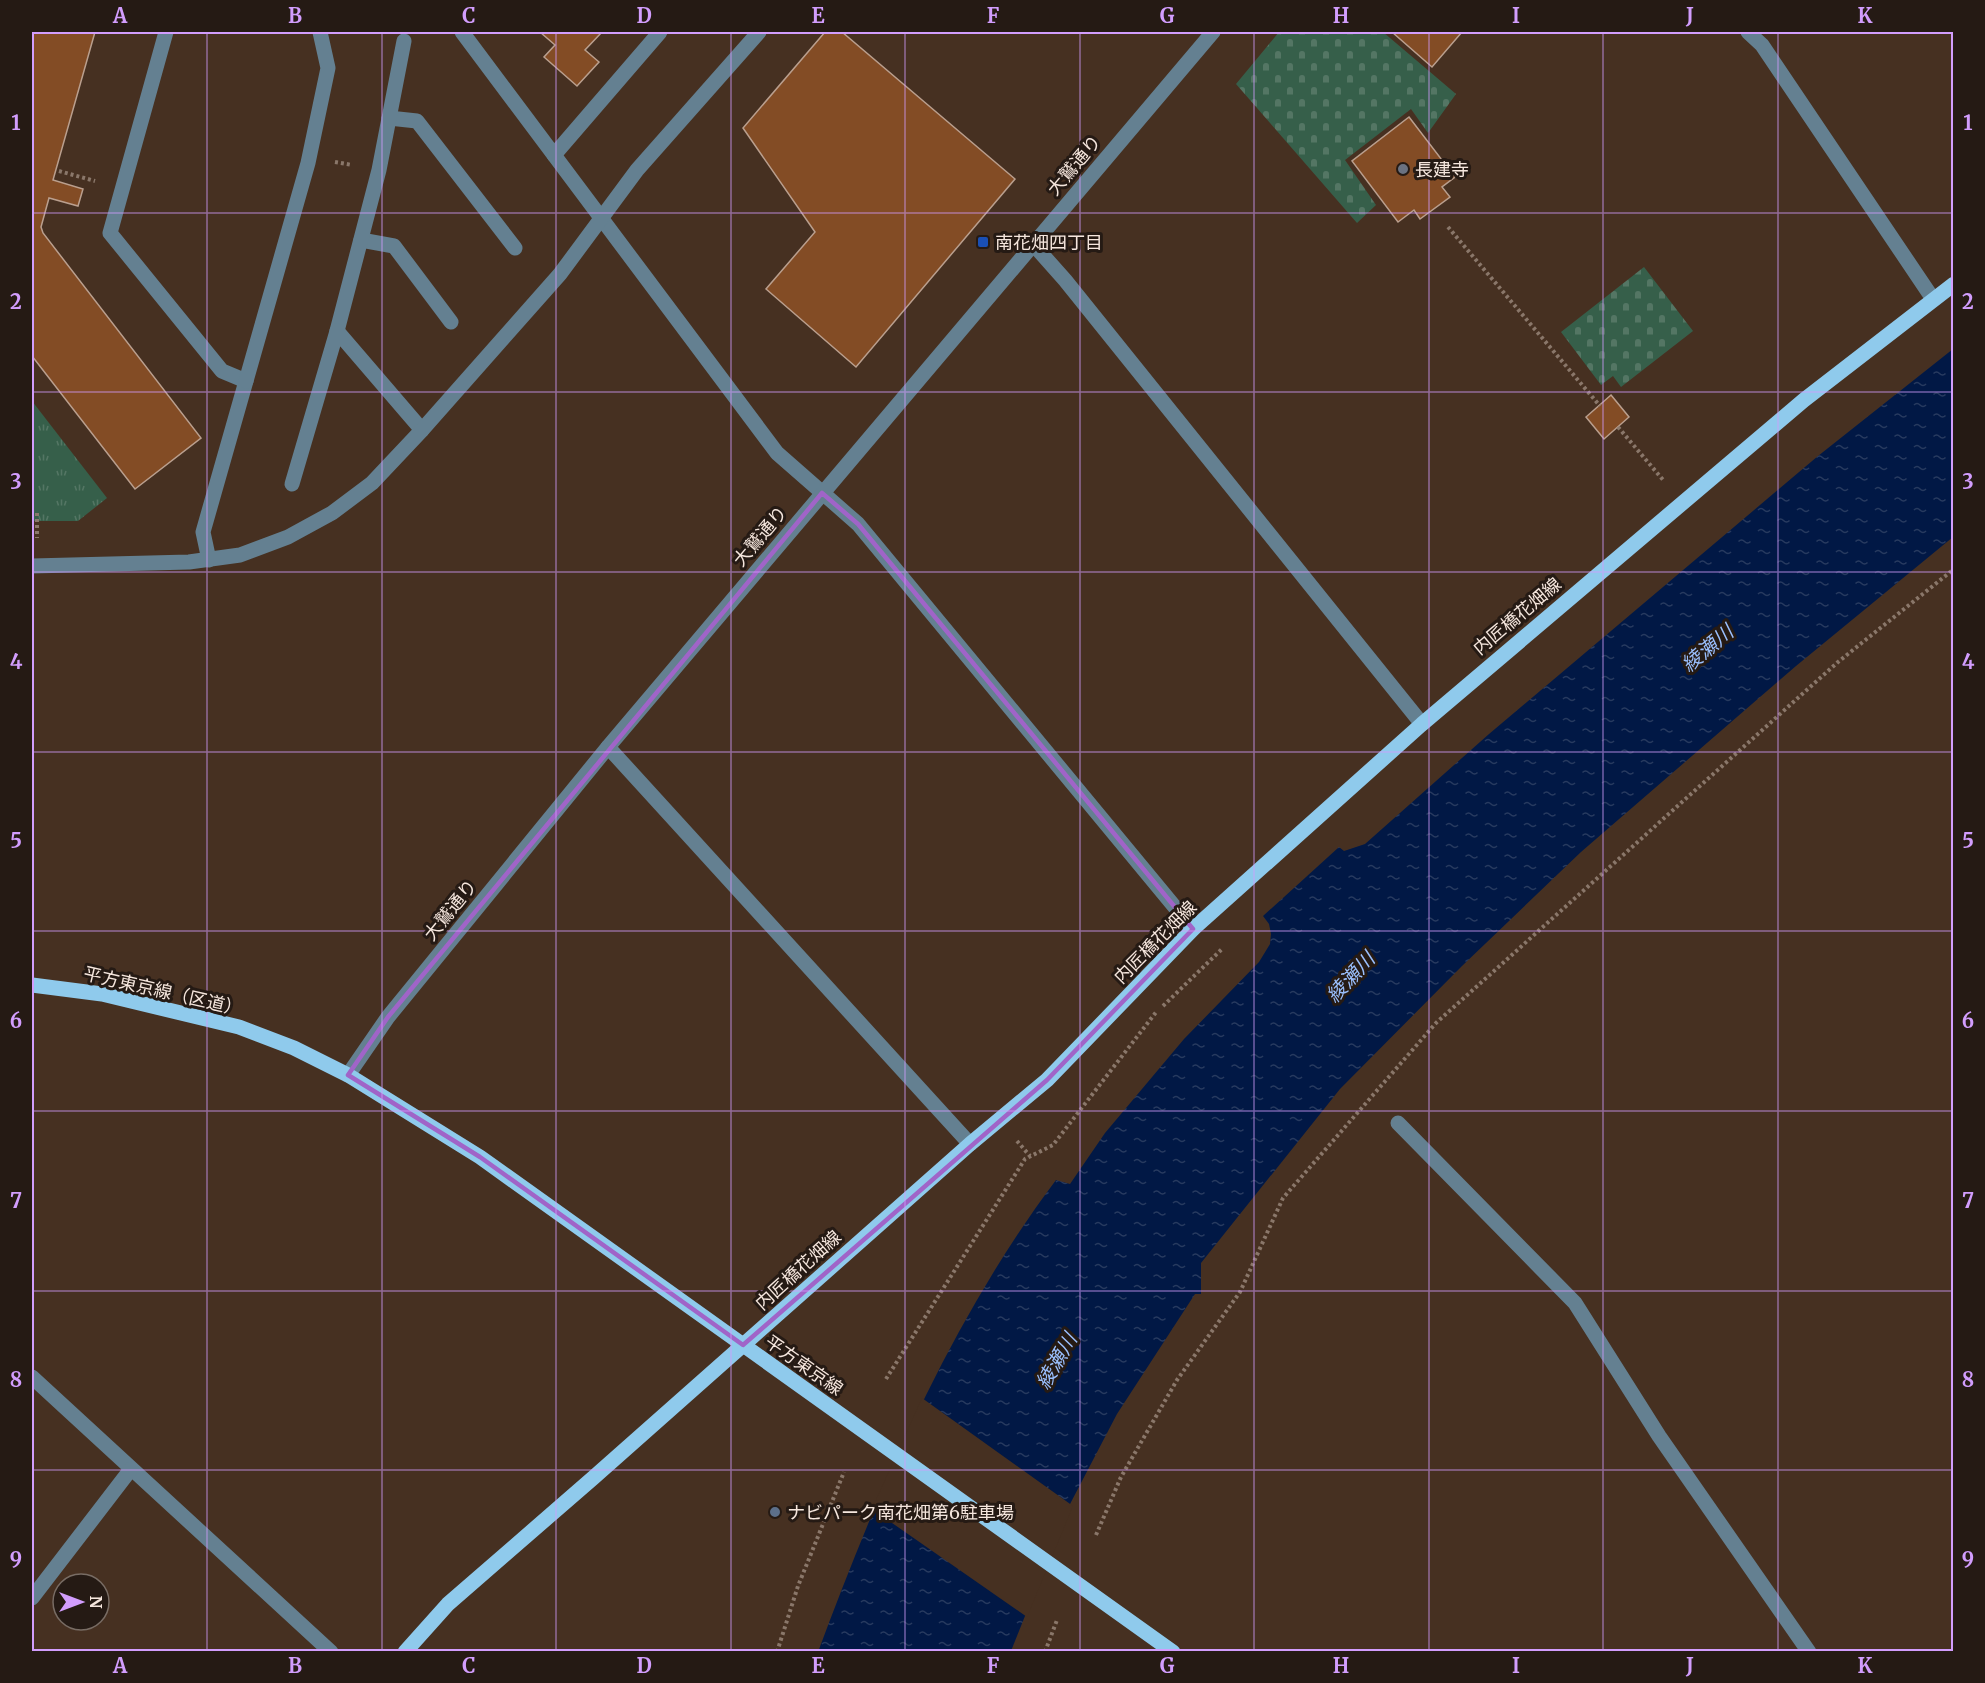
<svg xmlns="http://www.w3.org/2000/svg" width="1985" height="1683" viewBox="0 0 1985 1683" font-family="Merriweather,'Noto Sans JP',serif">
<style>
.cemetery{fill:url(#cemetery-stones)}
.park{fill:url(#park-tufts)}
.water{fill:url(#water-ripples)}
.pier{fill:#463021}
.building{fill:#834c25;stroke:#ba9f8e;stroke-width:1.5}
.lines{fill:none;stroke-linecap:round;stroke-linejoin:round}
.path{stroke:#8a776a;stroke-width:4;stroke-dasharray:3 3;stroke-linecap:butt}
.minor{stroke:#648091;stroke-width:15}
.major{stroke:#8fcaec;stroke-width:15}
.marked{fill:none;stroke:#a064c8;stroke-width:4.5;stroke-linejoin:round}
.grid{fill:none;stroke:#d29dfd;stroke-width:1.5;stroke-opacity:0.55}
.worship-dot{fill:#6b7280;stroke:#251a14;stroke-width:2}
.transit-dot{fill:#1a4fb4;stroke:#251a14;stroke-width:2}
.service-dot{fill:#5c6f8a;stroke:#251a14;stroke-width:2}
.labels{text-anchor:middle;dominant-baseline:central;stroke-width:6;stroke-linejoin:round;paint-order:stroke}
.street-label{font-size:18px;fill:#f5e6dd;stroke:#251a14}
.poi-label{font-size:18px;fill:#f5e6dd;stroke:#251a14;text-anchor:start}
.water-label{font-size:20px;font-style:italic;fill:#9abffd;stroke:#251a14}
.neatline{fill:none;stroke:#d29dfd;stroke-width:2}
.grid-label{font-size:20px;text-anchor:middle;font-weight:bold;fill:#d29dfd}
</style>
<defs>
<pattern id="cemetery-stones" width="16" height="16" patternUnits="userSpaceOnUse" patternTransform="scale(1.5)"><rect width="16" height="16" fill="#365f4a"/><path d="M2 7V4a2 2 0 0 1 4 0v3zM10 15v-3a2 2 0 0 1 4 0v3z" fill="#547664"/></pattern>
<pattern id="park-tufts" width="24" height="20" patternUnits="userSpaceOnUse" patternTransform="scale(1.5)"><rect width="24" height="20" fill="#365f4a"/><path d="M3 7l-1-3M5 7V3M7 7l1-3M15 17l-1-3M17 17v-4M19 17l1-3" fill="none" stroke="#547664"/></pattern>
<pattern id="water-ripples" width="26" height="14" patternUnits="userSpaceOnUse" patternTransform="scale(1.5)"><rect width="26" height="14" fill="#011845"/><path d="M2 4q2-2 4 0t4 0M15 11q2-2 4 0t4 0" fill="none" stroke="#273a5f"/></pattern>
</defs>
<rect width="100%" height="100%" fill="#463021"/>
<g class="cemetery">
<polygon points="1279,32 1383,32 1456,94 1428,133 1411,109 1345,160 1376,205 1357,223 1236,84"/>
<polygon points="1644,267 1693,331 1621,387 1613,376 1601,385 1561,332"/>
</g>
<polygon class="park" points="32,401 107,498 78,521 32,521"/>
<path class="water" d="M 1953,349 L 1953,537 L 1796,666 L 1581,852 L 1462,966 L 1340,1089 L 1201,1263 L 1201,1294 L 1195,1294 L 1117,1414 L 1069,1506 L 1011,1651 L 818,1652 C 879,1488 950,1321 1056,1180 L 1070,1184 L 1105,1133 L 1184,1039 L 1259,962 L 1270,944 L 1271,934 L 1269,924 L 1263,916 L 1339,847 L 1344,851 L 1365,844 L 1489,734 L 1818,456 Z"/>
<polygon class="pier" points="922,1398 1073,1506 1027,1617 872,1509"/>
<g class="building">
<polygon points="32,32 95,32 53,180 83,189 78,206 49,198 41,227 43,233 201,438 135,489 32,356"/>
<polygon points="540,32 602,32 585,50 599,62 577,86 544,57 555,45"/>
<polygon points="825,32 842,32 1015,179 856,367 766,289 815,232 743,128"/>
<polygon points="1392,32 1462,32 1432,67"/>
<polygon points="1409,117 1455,177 1442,187 1450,197 1420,219 1414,210 1398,222 1352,161"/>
<polygon points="1611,395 1629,417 1604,439 1586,417"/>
</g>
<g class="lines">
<g class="path">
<polyline points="335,162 352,165"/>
<polyline points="59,171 95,181"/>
<polyline points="1448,227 1600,406"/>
<polyline points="1618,427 1664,481"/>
<polyline points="37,513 37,538"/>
<polyline points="1163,1006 1223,948"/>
<polyline points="1017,1141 1030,1156"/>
<polyline points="886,1379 1025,1159 1053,1145 1157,1011"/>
<polyline points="1096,1535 1121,1477 1177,1380 1240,1292 1283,1198 1436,1023 1838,662 1954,569"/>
<polyline points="777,1652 798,1586 844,1472"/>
<polyline points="1045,1652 1057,1620"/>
</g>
<g class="minor">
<polyline points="166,32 110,233 222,371 246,381 203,532 209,560"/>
<polyline points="462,32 777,453 858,524 1193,929"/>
<polyline points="1748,32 1762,45 1933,299"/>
<polyline points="389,118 417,121 515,248"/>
<polyline points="554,155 660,32"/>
<polyline points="361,240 394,246 451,322"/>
<polyline points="1033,244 1065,280 1422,724"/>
<polyline points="337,331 379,170 404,41"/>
<polyline points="246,381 308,163 328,68 320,32"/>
<polyline points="292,484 337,331 422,430"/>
<polyline points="32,566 189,562 240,555 288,537 332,513 372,483 422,430 560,274 637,170 759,32"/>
<polyline points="608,747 970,1144"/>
<polyline points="348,1075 388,1017 608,747 1213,32"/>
<polyline points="1398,1123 1575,1303 1659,1436 1809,1652"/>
<polyline points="32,1377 331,1652"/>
<polyline points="32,1598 131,1469"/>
</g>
<g class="major">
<polyline points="32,985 102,994 239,1027 294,1048 348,1075 480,1157 1173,1652"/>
<polyline points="405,1652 448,1604 593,1478 970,1144 1047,1080 1193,929 1422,724 1804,400 1954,284"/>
</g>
</g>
<path class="marked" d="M 822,493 L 858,524 L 1193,929 L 1047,1080 L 743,1345 L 480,1157 L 348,1075 L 388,1017 Z"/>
<path class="grid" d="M 207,32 L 207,1652M 382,32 L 382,1652M 556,32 L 556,1652M 731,32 L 731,1652M 905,32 L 905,1652M 1080,32 L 1080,1652M 1254,32 L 1254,1652M 1429,32 L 1429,1652M 1603,32 L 1603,1652M 1778,32 L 1778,1652M 32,213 L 1954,213M 32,392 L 1954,392M 32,572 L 1954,572M 32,752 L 1954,752M 32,931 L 1954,931M 32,1111 L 1954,1111M 32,1291 L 1954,1291M 32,1470 L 1954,1470"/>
<circle class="worship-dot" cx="1403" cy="169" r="6"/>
<rect class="transit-dot" x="977" y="236" width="12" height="12" rx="3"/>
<circle class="service-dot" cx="775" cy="1512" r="6"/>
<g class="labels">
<g class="street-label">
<text transform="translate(1074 165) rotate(-50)">大鷲通り</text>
<text transform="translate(760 536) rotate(-50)">大鷲通り</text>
<text transform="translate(1517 616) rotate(-40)">内匠橋花畑線</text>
<text transform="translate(450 910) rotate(-51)">大鷲通り</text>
<text transform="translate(1155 942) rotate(-45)">内匠橋花畑線</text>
<text transform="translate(163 991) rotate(13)">平方東京線（区道）</text>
<text transform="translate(798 1270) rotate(-42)">内匠橋花畑線</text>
<text transform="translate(804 1365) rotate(35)">平方東京線</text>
</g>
<g class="poi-label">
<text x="1415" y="169">長建寺</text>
<text x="995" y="242">南花畑四丁目</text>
<text x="787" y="1512">ナビパーク南花畑第6駐車場</text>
</g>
<g class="water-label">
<text transform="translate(1707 648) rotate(-40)">綾瀬川</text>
<text transform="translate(1350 977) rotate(-47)">綾瀬川</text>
<text transform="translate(1056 1361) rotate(-60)">綾瀬川</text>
</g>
</g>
<rect width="1985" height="1683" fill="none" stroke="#251a14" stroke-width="66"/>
<g transform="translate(81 1602) rotate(90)"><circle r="28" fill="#251a14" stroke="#786c64" stroke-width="1.5"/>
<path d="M0-4.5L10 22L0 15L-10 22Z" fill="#d29dfd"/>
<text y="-9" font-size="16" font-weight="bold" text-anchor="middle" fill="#f5e6dd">N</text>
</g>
<rect x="33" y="33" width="1919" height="1617" class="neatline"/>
<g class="grid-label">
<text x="120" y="23">A</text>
<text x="295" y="23">B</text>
<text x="469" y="23">C</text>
<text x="644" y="23">D</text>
<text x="818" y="23">E</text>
<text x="993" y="23">F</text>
<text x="1167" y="23">G</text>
<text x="1341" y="23">H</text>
<text x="1516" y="23">I</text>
<text x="1690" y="23">J</text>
<text x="1865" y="23">K</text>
<text x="16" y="130">1</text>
<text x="1968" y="130">1</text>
<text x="16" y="309">2</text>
<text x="1968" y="309">2</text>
<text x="16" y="489">3</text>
<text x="1968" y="489">3</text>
<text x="16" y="669">4</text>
<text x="1968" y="669">4</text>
<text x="16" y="848">5</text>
<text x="1968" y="848">5</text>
<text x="16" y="1028">6</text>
<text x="1968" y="1028">6</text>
<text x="16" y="1208">7</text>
<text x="1968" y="1208">7</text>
<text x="16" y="1387">8</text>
<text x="1968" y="1387">8</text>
<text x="16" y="1567">9</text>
<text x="1968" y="1567">9</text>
<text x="120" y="1673">A</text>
<text x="295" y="1673">B</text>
<text x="469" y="1673">C</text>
<text x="644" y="1673">D</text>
<text x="818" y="1673">E</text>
<text x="993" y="1673">F</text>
<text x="1167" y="1673">G</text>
<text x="1341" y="1673">H</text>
<text x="1516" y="1673">I</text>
<text x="1690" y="1673">J</text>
<text x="1865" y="1673">K</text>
</g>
</svg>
